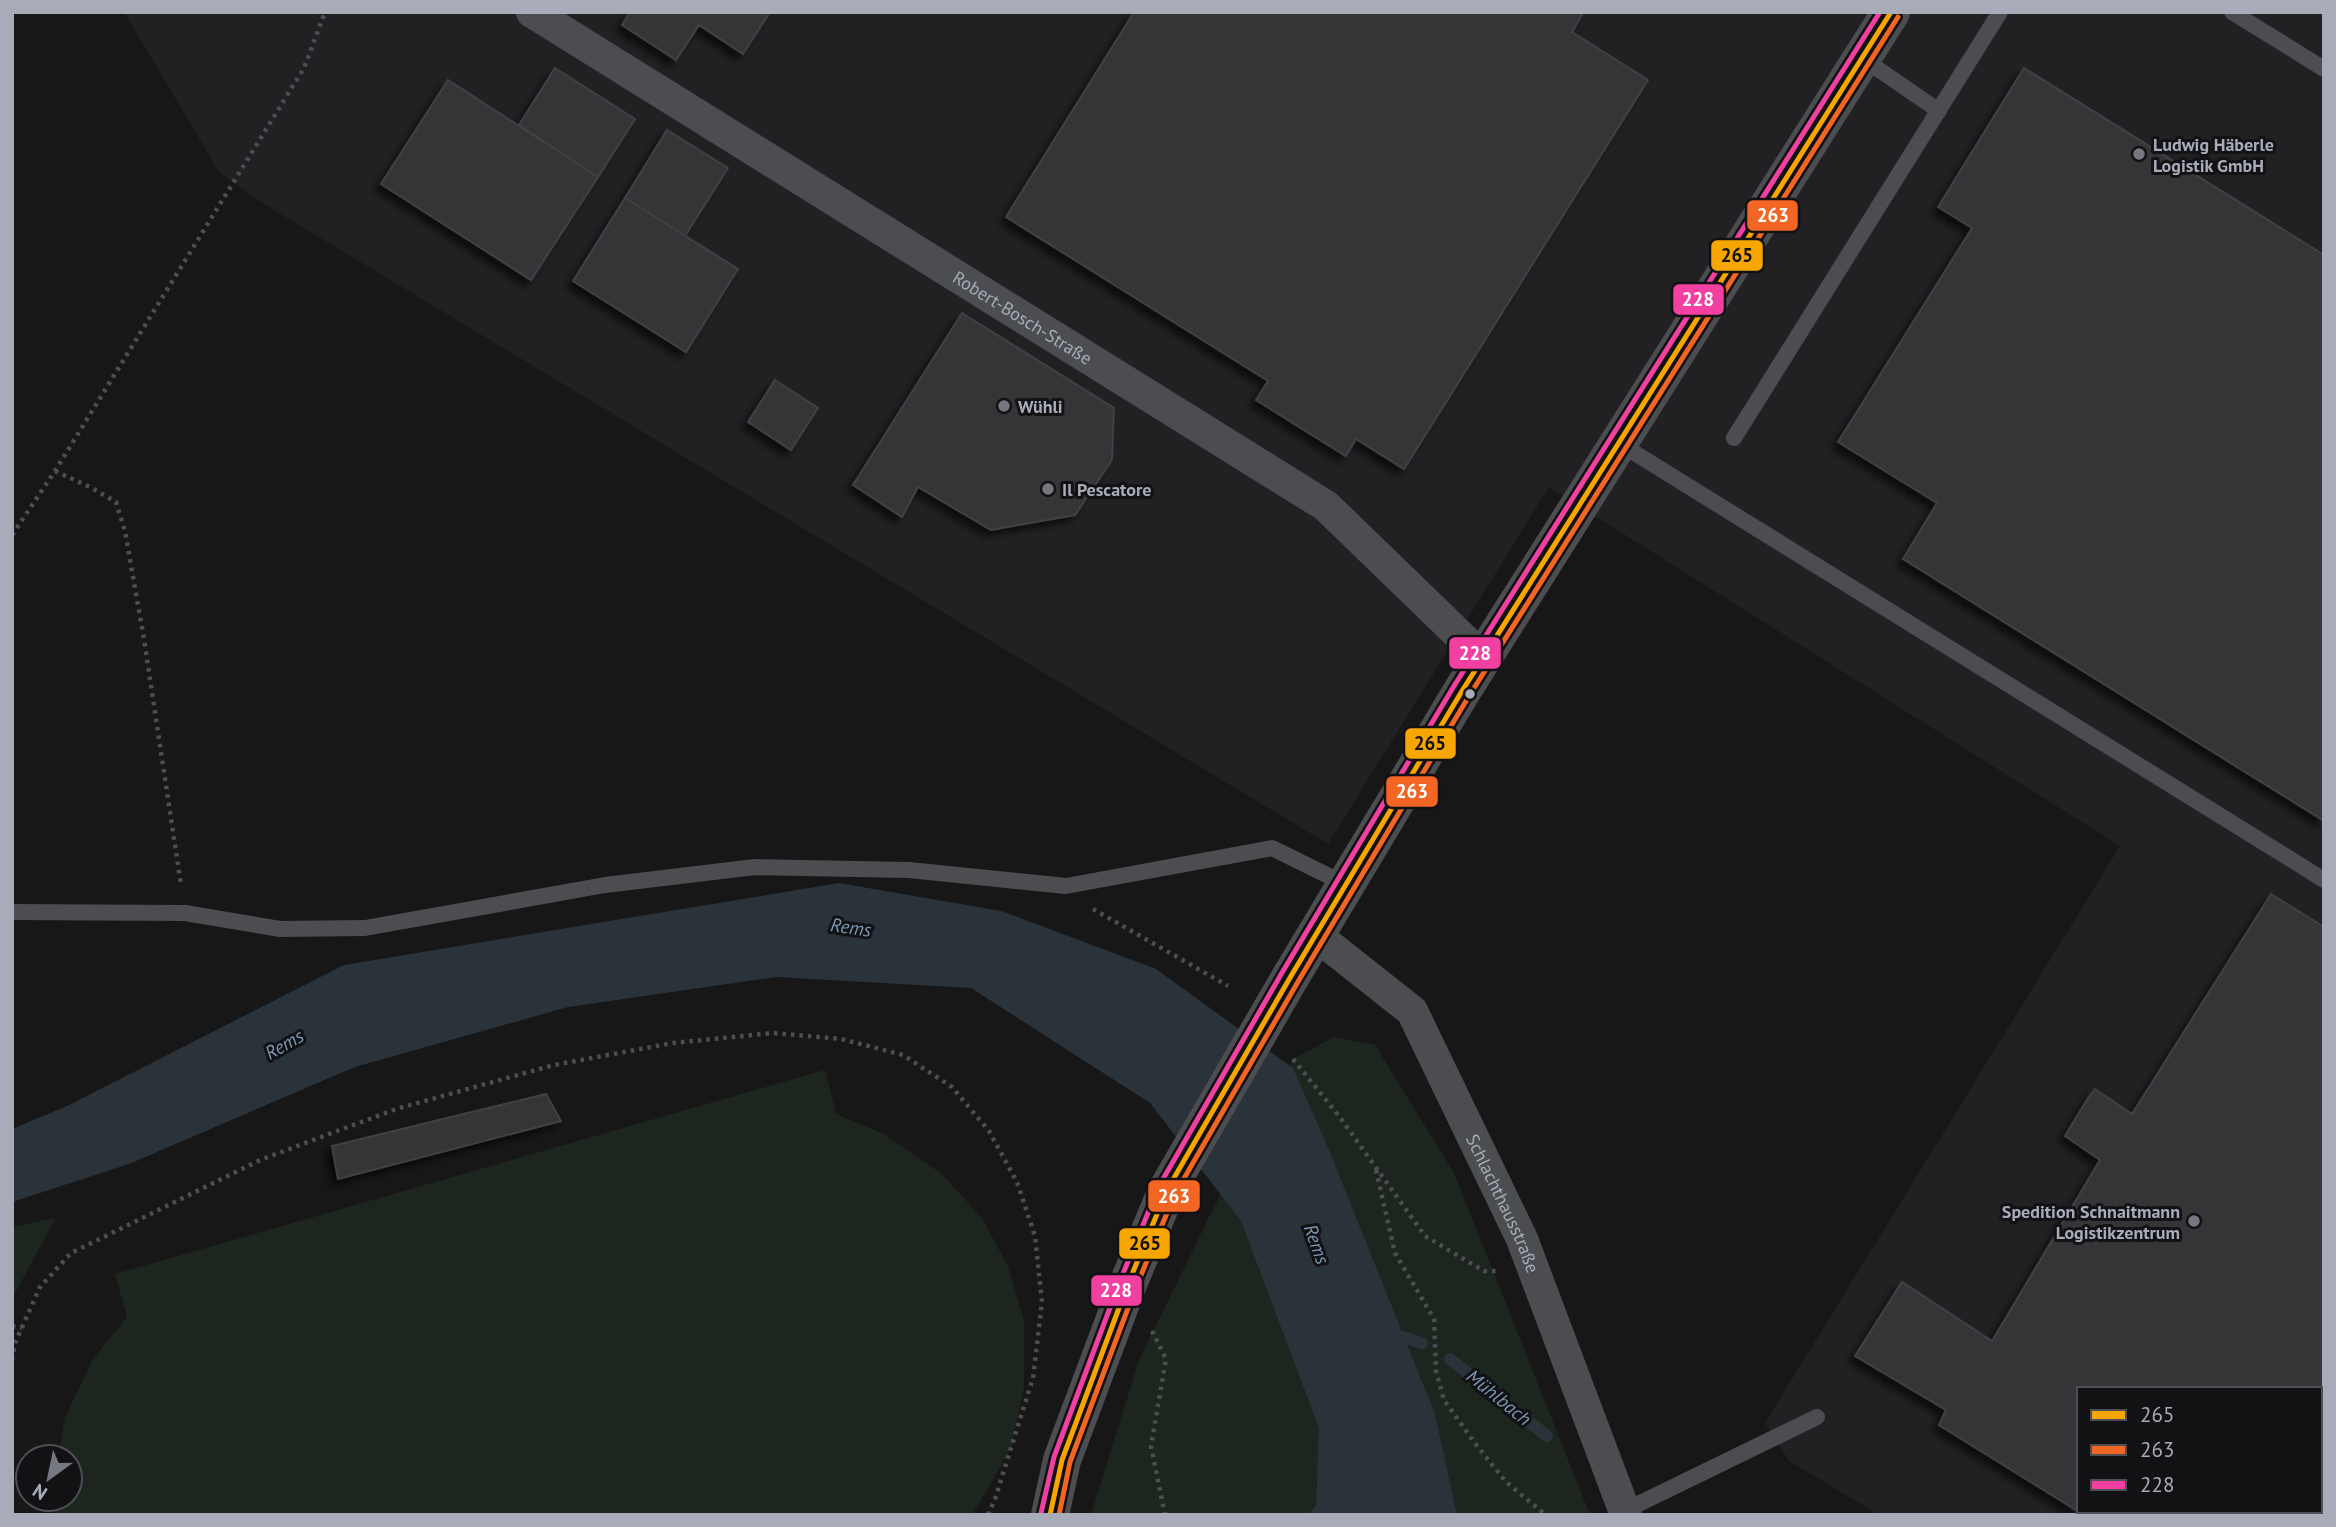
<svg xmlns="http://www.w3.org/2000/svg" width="2336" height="1527" viewBox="0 0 2336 1527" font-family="'PT Sans',sans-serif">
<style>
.built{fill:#212124;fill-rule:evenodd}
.green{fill:#1d251f}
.water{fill:#2a323a}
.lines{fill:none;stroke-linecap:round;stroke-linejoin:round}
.stream{stroke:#2a323a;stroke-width:12}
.building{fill:#353537;stroke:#404144;stroke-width:2;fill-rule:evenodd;filter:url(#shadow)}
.path{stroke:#4d4e52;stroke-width:4.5;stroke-dasharray:3.5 5;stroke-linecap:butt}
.service{stroke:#4b4d51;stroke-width:16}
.minor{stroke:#4b4d51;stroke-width:32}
.tertiary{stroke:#4b4d51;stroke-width:38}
.tertiary-bridge{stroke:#4b4d51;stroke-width:38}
.bus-1-casing{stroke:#121114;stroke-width:10}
.bus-2-casing{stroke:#121114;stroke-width:10}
.bus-3-casing{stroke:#121114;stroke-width:10}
.bus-1{stroke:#f7a600;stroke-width:5}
.bus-2{stroke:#f26522;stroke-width:5}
.bus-3{stroke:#f240a1;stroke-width:5}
.poi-dot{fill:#757881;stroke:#121114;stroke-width:2.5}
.bus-dot{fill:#a8acb9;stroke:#121114;stroke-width:2.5}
.labels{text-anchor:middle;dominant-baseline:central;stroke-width:6;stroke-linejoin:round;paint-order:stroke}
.poi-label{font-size:18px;font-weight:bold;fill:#a8acb9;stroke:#121114;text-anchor:start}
.street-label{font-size:18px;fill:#a8acb9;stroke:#121114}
.water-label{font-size:19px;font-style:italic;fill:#7d99b6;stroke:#121114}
.line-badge{stroke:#121114;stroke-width:2.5}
.badge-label{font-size:19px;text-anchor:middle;font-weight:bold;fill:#fff}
.pale-badge-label{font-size:19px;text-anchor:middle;font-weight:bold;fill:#111}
</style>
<defs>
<filter id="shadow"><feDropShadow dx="-6" dy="6" stdDeviation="3.5" flood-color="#0009"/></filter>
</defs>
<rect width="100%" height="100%" fill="#171718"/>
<path class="built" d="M 124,12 L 2324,12 L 2324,1515 L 1879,1515 L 1789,1461 L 1765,1423 L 2120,846 L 1549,487 L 1328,844 L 259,201 L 219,172 ZM 2079,1389 L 2320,1389 L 2320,1511 L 2079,1511 Z"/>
<g class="green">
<polygon points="1334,1037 1375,1045 1454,1173 1590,1515 1091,1515 1139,1360 1212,1211 1293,1059"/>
<polygon points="825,1070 836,1114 884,1134 942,1174 982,1218 1008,1266 1024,1320 1024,1387 1011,1449 972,1515 55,1515 54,1499 70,1499 70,1457 58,1457 65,1417 93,1359 127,1317 115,1274"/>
<polygon points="55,1218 55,1219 12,1299 12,1227"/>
</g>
<polygon class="water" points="839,883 1001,911 1156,969 1293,1068 1329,1150 1435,1414 1457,1515 1308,1515 1316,1506 1319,1428 1241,1221 1150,1103 971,988 777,977 568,1007 355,1067 129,1164 12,1202 12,1129 67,1106 344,965"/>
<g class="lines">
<g class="stream">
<polyline points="1389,1333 1422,1343"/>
<polyline points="1450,1359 1547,1436"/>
</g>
</g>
<g class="building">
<polygon points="630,12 770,12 743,54 699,25 676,60 622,25"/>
<polygon points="1134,12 1582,12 1583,13 1572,32 1648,80 1404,469 1356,439 1346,456 1256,400 1268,381 1006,217"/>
<polygon points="555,68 635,119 598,177 519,125"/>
<polygon points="2024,68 2324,255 2324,821 1903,559 1937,503 1838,442 1972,228 1938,207"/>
<polygon points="448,80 598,177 531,280 381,184"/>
<polygon points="667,130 728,168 685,236 625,198"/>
<polygon points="625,198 738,269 686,352 573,281"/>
<polygon points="962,313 1114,408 1112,460 1075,515 991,530 918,487 902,517 853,485"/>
<polygon points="775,380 818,408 791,450 748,422"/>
<path d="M 2271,894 L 2324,927 L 2324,1515 L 2084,1515 L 1939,1425 L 1946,1410 L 1855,1356 L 1902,1282 L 1992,1341 L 2100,1160 L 2065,1136 L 2088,1098 L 2095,1089 L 2132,1114 ZM 2079,1389 L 2320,1389 L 2320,1511 L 2079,1511 Z"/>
<polygon points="546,1094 561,1121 338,1179 332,1146"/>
</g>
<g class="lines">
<g class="path">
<polyline points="55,471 90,487 116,502 125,531 144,639 181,885"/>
<polyline points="12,535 55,471 304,68 325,12"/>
<polyline points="1093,909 1228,986"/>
<polyline points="1293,1059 1339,1116 1425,1236 1484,1271 1497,1271"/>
<polyline points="1376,1170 1395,1253 1434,1319 1436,1371 1444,1400 1474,1442 1506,1482 1546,1515"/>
<polyline points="12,1326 22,1328"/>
<polyline points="1152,1331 1166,1359 1151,1446 1165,1515"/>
<polyline points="12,1360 15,1343 40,1287 71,1253 260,1160 396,1109 554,1065 673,1043 773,1033 841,1039 903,1055 952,1087 989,1131 1017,1182 1035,1236 1042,1302 1033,1378 995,1499 988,1515"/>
</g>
<g class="service">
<polyline points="2232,12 2324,69"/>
<polyline points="1862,58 1939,111"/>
<polyline points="1734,438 2000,12"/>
<polyline points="1617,442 2324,880"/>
<polyline points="12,912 185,913 280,929 365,928 605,885 755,867 909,870 1066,886 1272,848 1345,884"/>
<polyline points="1624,1511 1817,1417"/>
</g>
<g class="minor">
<path id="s1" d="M 532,12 L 1326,506 L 1483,658"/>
<path id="s2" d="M 1317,936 L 1412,1011 L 1522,1239 L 1626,1515"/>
</g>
<g class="tertiary">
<polyline points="1291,976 1462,691 1891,12"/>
<polyline points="1050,1515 1062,1460 1128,1284 1167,1190"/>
</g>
<polyline class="tertiary-bridge" points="1167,1190 1291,976"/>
<defs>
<polyline id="bus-1" points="1050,1515 1062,1460 1128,1284 1167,1190 1291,976 1462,691 1891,12"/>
<polyline id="bus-2" points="1059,1515 1070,1462 1136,1287 1175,1194 1299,980 1469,696 1898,17"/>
<polyline id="bus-3" points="1041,1513 1054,1457 1120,1281 1159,1186 1283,971 1454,686 1880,12"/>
</defs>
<use href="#bus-1" class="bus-1-casing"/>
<use href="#bus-2" class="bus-2-casing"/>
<use href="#bus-3" class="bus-3-casing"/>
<use href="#bus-1" class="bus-1"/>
<use href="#bus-2" class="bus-2"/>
<use href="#bus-3" class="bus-3"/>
</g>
<g class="poi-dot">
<circle cx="2139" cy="154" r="7"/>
<circle cx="1004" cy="406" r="7"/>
<circle cx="1048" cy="489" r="7"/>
<circle cx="2194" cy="1221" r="7"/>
</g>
<circle class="bus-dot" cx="1470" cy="694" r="6"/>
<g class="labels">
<g class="poi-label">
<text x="2153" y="144">Ludwig Häberle<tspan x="2153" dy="21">Logistik GmbH</tspan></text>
<text x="1018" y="406">Wühli</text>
<text x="1062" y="489">Il Pescatore</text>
<text x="2180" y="1211" text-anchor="end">Spedition Schnaitmann<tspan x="2180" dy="21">Logistikzentrum</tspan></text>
</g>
<g class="street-label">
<text stroke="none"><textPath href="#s1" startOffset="578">Robert-Bosch-Straße</textPath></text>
<text stroke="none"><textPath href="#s2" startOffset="334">Schlachthausstraße</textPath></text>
</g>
<g class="water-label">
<text transform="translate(851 927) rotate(8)">Rems</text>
<text transform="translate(284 1044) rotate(-30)">Rems</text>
<text transform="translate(1317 1244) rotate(70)">Rems</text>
<text transform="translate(1499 1397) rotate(39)">Mühlbach</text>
</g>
</g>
<g class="line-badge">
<rect x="1746" y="199" width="53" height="33" rx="7" fill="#f26522"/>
<rect x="1710" y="239" width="54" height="33" rx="7" fill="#f7a600"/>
<rect x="1672" y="283" width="53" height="33" rx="7" fill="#f240a1"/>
<rect x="1448" y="636" width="54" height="34" rx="7" fill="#f240a1"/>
<rect x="1404" y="727" width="53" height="33" rx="7" fill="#f7a600"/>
<rect x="1385" y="775" width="54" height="33" rx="7" fill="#f26522"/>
<rect x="1147" y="1179" width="54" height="34" rx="7" fill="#f26522"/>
<rect x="1118" y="1227" width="53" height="33" rx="7" fill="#f7a600"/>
<rect x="1090" y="1274" width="53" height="33" rx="7" fill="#f240a1"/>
</g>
<g class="badge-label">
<text x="1773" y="222">263</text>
<text x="1698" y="306">228</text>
<text x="1475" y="660">228</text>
<text x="1412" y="798">263</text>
<text x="1174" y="1203">263</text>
<text x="1116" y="1297">228</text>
</g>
<g class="pale-badge-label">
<text x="1737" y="262">265</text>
<text x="1430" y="750">265</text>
<text x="1145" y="1250">265</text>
</g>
<rect width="2336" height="1527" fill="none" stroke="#a8acb9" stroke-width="28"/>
<rect x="2077" y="1387" width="245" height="126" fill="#121114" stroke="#4e4f56" stroke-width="2"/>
<rect x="2091" y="1410" width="35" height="10" fill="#f7a600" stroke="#4e4f56" stroke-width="2"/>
<text x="2140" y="1422" font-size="21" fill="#a8acb9">265</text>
<rect x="2091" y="1445" width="35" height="10" fill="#f26522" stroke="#4e4f56" stroke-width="2"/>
<text x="2140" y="1457" font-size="21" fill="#a8acb9">263</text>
<rect x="2091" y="1480" width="35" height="10" fill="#f240a1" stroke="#4e4f56" stroke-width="2"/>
<text x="2140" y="1492" font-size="21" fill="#a8acb9">228</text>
<g transform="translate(49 1478) rotate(213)"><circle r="33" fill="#121114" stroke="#4e4f56" stroke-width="2"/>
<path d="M0-5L12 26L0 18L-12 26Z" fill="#757881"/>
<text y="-10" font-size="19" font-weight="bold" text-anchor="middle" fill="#a8acb9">N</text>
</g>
</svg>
